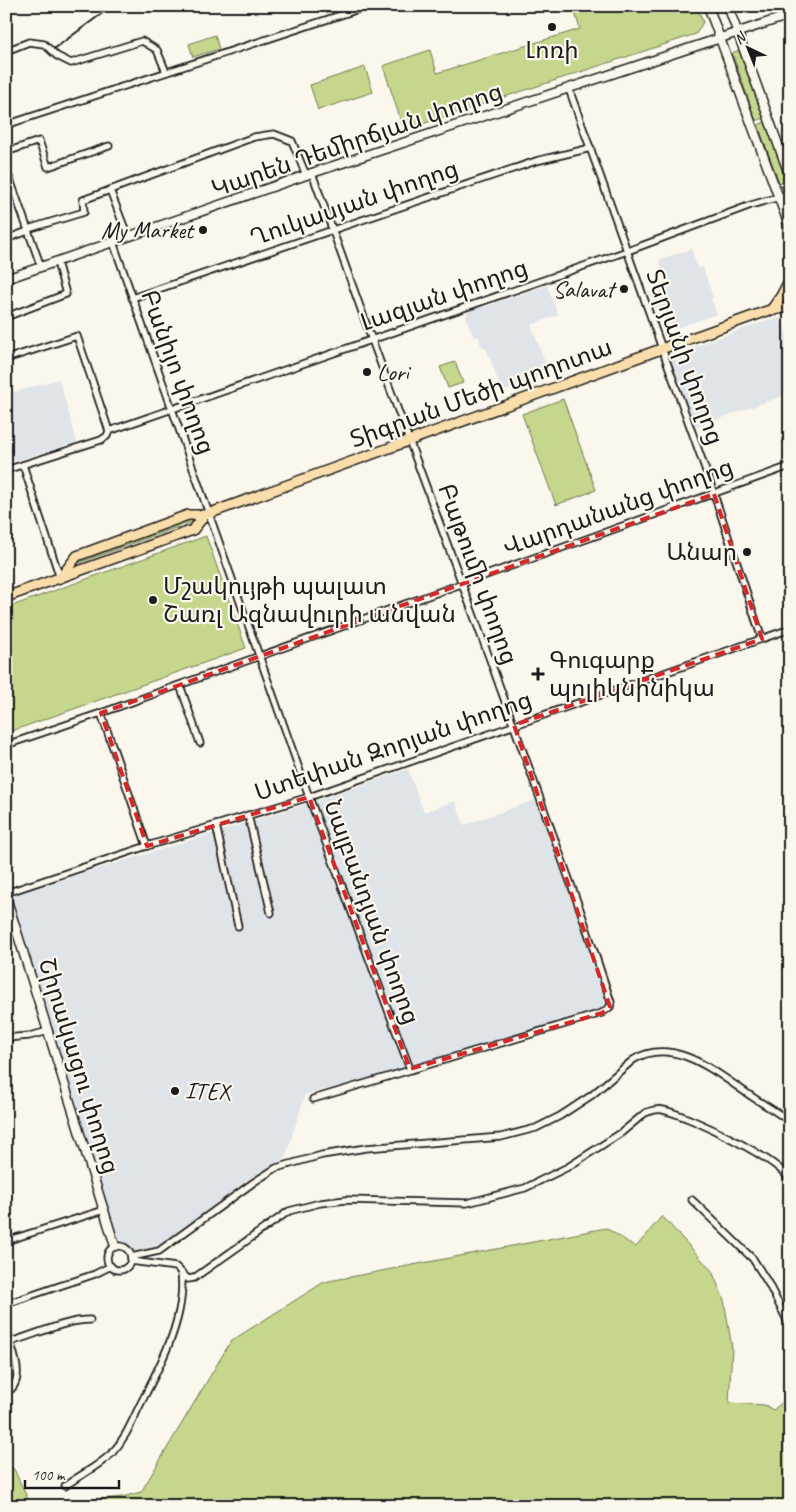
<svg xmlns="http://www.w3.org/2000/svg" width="796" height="1512" viewBox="0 0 796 1512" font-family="Caveat,'Noto Sans Armenian',sans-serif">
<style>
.built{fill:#dfe4e9}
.green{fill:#c4d78c;stroke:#707a54}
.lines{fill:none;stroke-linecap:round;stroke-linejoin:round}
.minor-casing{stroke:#1c1c1c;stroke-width:9}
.tertiary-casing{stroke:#1c1c1c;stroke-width:11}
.primary-casing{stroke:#1c1c1c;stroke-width:12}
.minor{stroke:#fbf7ec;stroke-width:5.5}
.tertiary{stroke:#fbf7ec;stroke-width:8}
.primary{stroke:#f9deab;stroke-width:9}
.rail{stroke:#1c1c1c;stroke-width:2}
.marked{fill:none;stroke:#d62828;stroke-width:4;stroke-dasharray:10 6;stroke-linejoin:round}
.poi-dot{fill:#1c1c1c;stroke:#fbf7ec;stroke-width:2}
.labels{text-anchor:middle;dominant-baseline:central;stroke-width:4.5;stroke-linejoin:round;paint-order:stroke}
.poi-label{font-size:24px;fill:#1c1c1c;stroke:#fbf7ec;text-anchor:start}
.street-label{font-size:24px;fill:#1c1c1c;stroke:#fbf7ec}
</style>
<rect width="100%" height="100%" fill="#fbf7ec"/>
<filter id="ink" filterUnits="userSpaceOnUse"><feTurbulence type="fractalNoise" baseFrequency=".02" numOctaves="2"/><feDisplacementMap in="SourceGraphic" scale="10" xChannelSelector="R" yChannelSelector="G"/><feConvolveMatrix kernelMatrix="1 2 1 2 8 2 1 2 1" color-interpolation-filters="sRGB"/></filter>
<g filter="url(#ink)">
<g class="built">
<polygon points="691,249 698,269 703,267 713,298 711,299 717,314 665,332 650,292 668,285 659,260"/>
<polygon points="547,285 558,315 531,325 550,375 502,392 487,350 481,345 478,336 474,338 466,318 468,311 482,305 484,307"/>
<polygon points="781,318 790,343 790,393 694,428 669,361 671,355 768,320"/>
<polygon points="59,379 77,442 6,464 6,395"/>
<polygon points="408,769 424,812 455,801 464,825 535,800 608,1001 605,1009 414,1066 305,1095 285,1158 249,1179 158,1248 135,1251 117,1238 10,902 13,895 307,804"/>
</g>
<g class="green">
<polygon points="573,6 697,6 703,22 696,34 404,130 383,66 430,50 437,73 580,29"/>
<polygon points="215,35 219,49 193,57 189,44"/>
<polygon points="739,50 764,118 756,121 732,53"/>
<polygon points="365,67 373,92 318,110 310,85"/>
<polygon points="765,122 786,180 779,183 758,125"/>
<polygon points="455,362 463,383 448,388 440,367"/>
<polygon points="563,399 596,490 556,505 522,414"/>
<polygon points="191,519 193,521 192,522 79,563 78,562 78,560"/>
<polygon points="206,536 246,648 6,733 6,608"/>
<polygon points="662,1216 712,1271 724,1300 732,1348 729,1403 765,1405 773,1410 790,1396 790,1506 6,1506 6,1467 14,1469 31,1506 122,1497 141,1492 231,1341 324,1282 606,1228 636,1247"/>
</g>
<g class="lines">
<defs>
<g id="minor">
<polyline points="6,51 29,42 44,44 57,56 71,63 142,41 157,50 166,72"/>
<polyline points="569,89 711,485 762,639"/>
<polyline points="6,125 368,6"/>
<polyline points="6,152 39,141 48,167 109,146"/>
<polyline points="6,168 41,267"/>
<polyline points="312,173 372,340 489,657 582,915 611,1002 610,1007 602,1013 313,1099"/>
<polyline points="28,229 84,212 83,200 110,190"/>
<polyline points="128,237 110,190 254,137 274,134 292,141 306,175"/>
<polyline points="6,239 28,231"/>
<polyline points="113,242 309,797 410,1069"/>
<polyline points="132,298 536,161 591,148"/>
<polyline points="6,317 66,294 57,262"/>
<polyline points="6,359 77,336 109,431 107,436 101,440 6,470"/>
<polyline points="109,431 633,249 751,205 790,194"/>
<polyline points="23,465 60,578"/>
<polyline points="180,685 200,743"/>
<polyline points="101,713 147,846"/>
<polyline points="6,745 101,713 790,466"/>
<polyline points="248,815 271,913"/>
<polyline points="216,825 238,926"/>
<polyline points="6,893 147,846 309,797 790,629"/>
<polyline points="6,1038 29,1036 49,1031"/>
<polyline points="692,1200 753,1259 768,1283 790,1326"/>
<polyline points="6,1241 104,1210"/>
<circle cx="119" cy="1258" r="12"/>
<path d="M 131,1257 L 159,1251 L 254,1182 L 276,1168 L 322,1155 L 366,1148 L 501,1137 L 536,1128 L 560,1116 L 592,1095 L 633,1060 C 675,1034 720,1076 754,1098 C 766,1106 779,1113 790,1122"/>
<path d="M 131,1261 L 176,1267 L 188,1279 L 194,1278 L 289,1211 L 320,1203 L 346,1200 L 467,1203 L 525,1188 L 568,1167 L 621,1133 L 645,1113 C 651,1111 657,1108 663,1110 C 690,1116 777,1158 790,1180"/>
<polyline points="6,1304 95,1274 111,1266"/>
<polyline points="6,1329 8,1334 6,1356"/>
<path d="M 10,1342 C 35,1335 65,1320 90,1320"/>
<path d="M 6,1393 C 27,1381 13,1353 8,1334"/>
<path d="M 65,1486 C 80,1475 99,1466 112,1453 C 126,1438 132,1421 141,1403 C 160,1366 187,1316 181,1273"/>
</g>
<g id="tertiary">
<polyline points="708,6 790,228"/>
<polyline points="728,6 790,177"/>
<polyline points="6,279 312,173 790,15"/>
<polyline points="6,897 115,1246"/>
</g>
<g id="primary">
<polyline points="771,310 781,296 790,279"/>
<polyline points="60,578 77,556 188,515 205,515 661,349 767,311 790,307"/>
<polyline points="6,597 193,530 205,515"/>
</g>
</defs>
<use href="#minor" class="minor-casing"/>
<use href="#tertiary" class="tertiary-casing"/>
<use href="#primary" class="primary-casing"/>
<use href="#minor" class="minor"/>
<use href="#tertiary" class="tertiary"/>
<use href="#primary" class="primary"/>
<polyline class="rail" points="54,49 112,6"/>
</g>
</g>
<path class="marked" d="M 714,494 L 762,639 L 514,725 L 610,1007 L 602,1013 L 410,1069 L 309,797 L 147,846 L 101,713 Z"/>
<g class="poi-dot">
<circle cx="552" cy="27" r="5"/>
<circle cx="203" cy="230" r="5"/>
<circle cx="624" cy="289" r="5"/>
<circle cx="367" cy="372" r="5"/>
<circle cx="747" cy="552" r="5"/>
<circle cx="153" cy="600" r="5"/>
<path d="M535.5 666.5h5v5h5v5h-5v5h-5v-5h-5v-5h5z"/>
<circle cx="175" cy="1091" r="5"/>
</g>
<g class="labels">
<g class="poi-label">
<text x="552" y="50" text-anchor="middle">Լոռի</text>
<text x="193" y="230" text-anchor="end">My Market</text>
<text x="614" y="289" text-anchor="end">Salavat</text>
<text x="377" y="372">Lori</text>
<text x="737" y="552" text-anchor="end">Անար</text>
<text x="163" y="586">Մշակույթի պալատ<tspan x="163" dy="28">Շառլ Ազնավուրի անվան</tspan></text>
<text x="549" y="660">Գուգարք<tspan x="549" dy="28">պոլիկնինիկա</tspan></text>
<text x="185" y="1091">ITEX</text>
</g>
<g class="street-label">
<text transform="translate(357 140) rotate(-19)">Կարեն Դեմիրճյան փողոց</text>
<text transform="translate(354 203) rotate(-19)">Ղուկասյան փողոց</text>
<text transform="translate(444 295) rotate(-19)">Լազյան փողոց</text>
<text transform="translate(685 357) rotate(70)">Տերյանի փողոց</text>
<text transform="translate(178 372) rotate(70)">Բանիյո փողոց</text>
<text transform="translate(481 393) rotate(-20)">Տիգրան Մեծի պողոտա</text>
<text transform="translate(618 507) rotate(-20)">Վարդանանց փողոց</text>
<text transform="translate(478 574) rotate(70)">Բաթումի փողոց</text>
<text transform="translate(393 746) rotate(-19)">Ստեփան Զորյան փողոց</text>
<text transform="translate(372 912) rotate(70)">Նալբանդյան փողոց</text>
<text transform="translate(79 1066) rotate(73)">Շիրակացու փողոց</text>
</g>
</g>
<rect width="796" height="1512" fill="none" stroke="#fbf7ec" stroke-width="25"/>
<rect x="12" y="12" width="771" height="1487" fill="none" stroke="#1c1c1c" stroke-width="2" filter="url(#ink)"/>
<g transform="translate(748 48) rotate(317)" stroke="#fbf7ec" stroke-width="4" paint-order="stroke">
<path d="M0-4L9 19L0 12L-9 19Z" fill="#1c1c1c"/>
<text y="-8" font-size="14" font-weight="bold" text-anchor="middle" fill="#1c1c1c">N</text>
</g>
<path d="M25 1480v8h94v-8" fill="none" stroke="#1c1c1c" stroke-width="2.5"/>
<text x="32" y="1480" font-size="15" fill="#1c1c1c" stroke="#fbf7ec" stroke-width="4" paint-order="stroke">100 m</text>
</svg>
